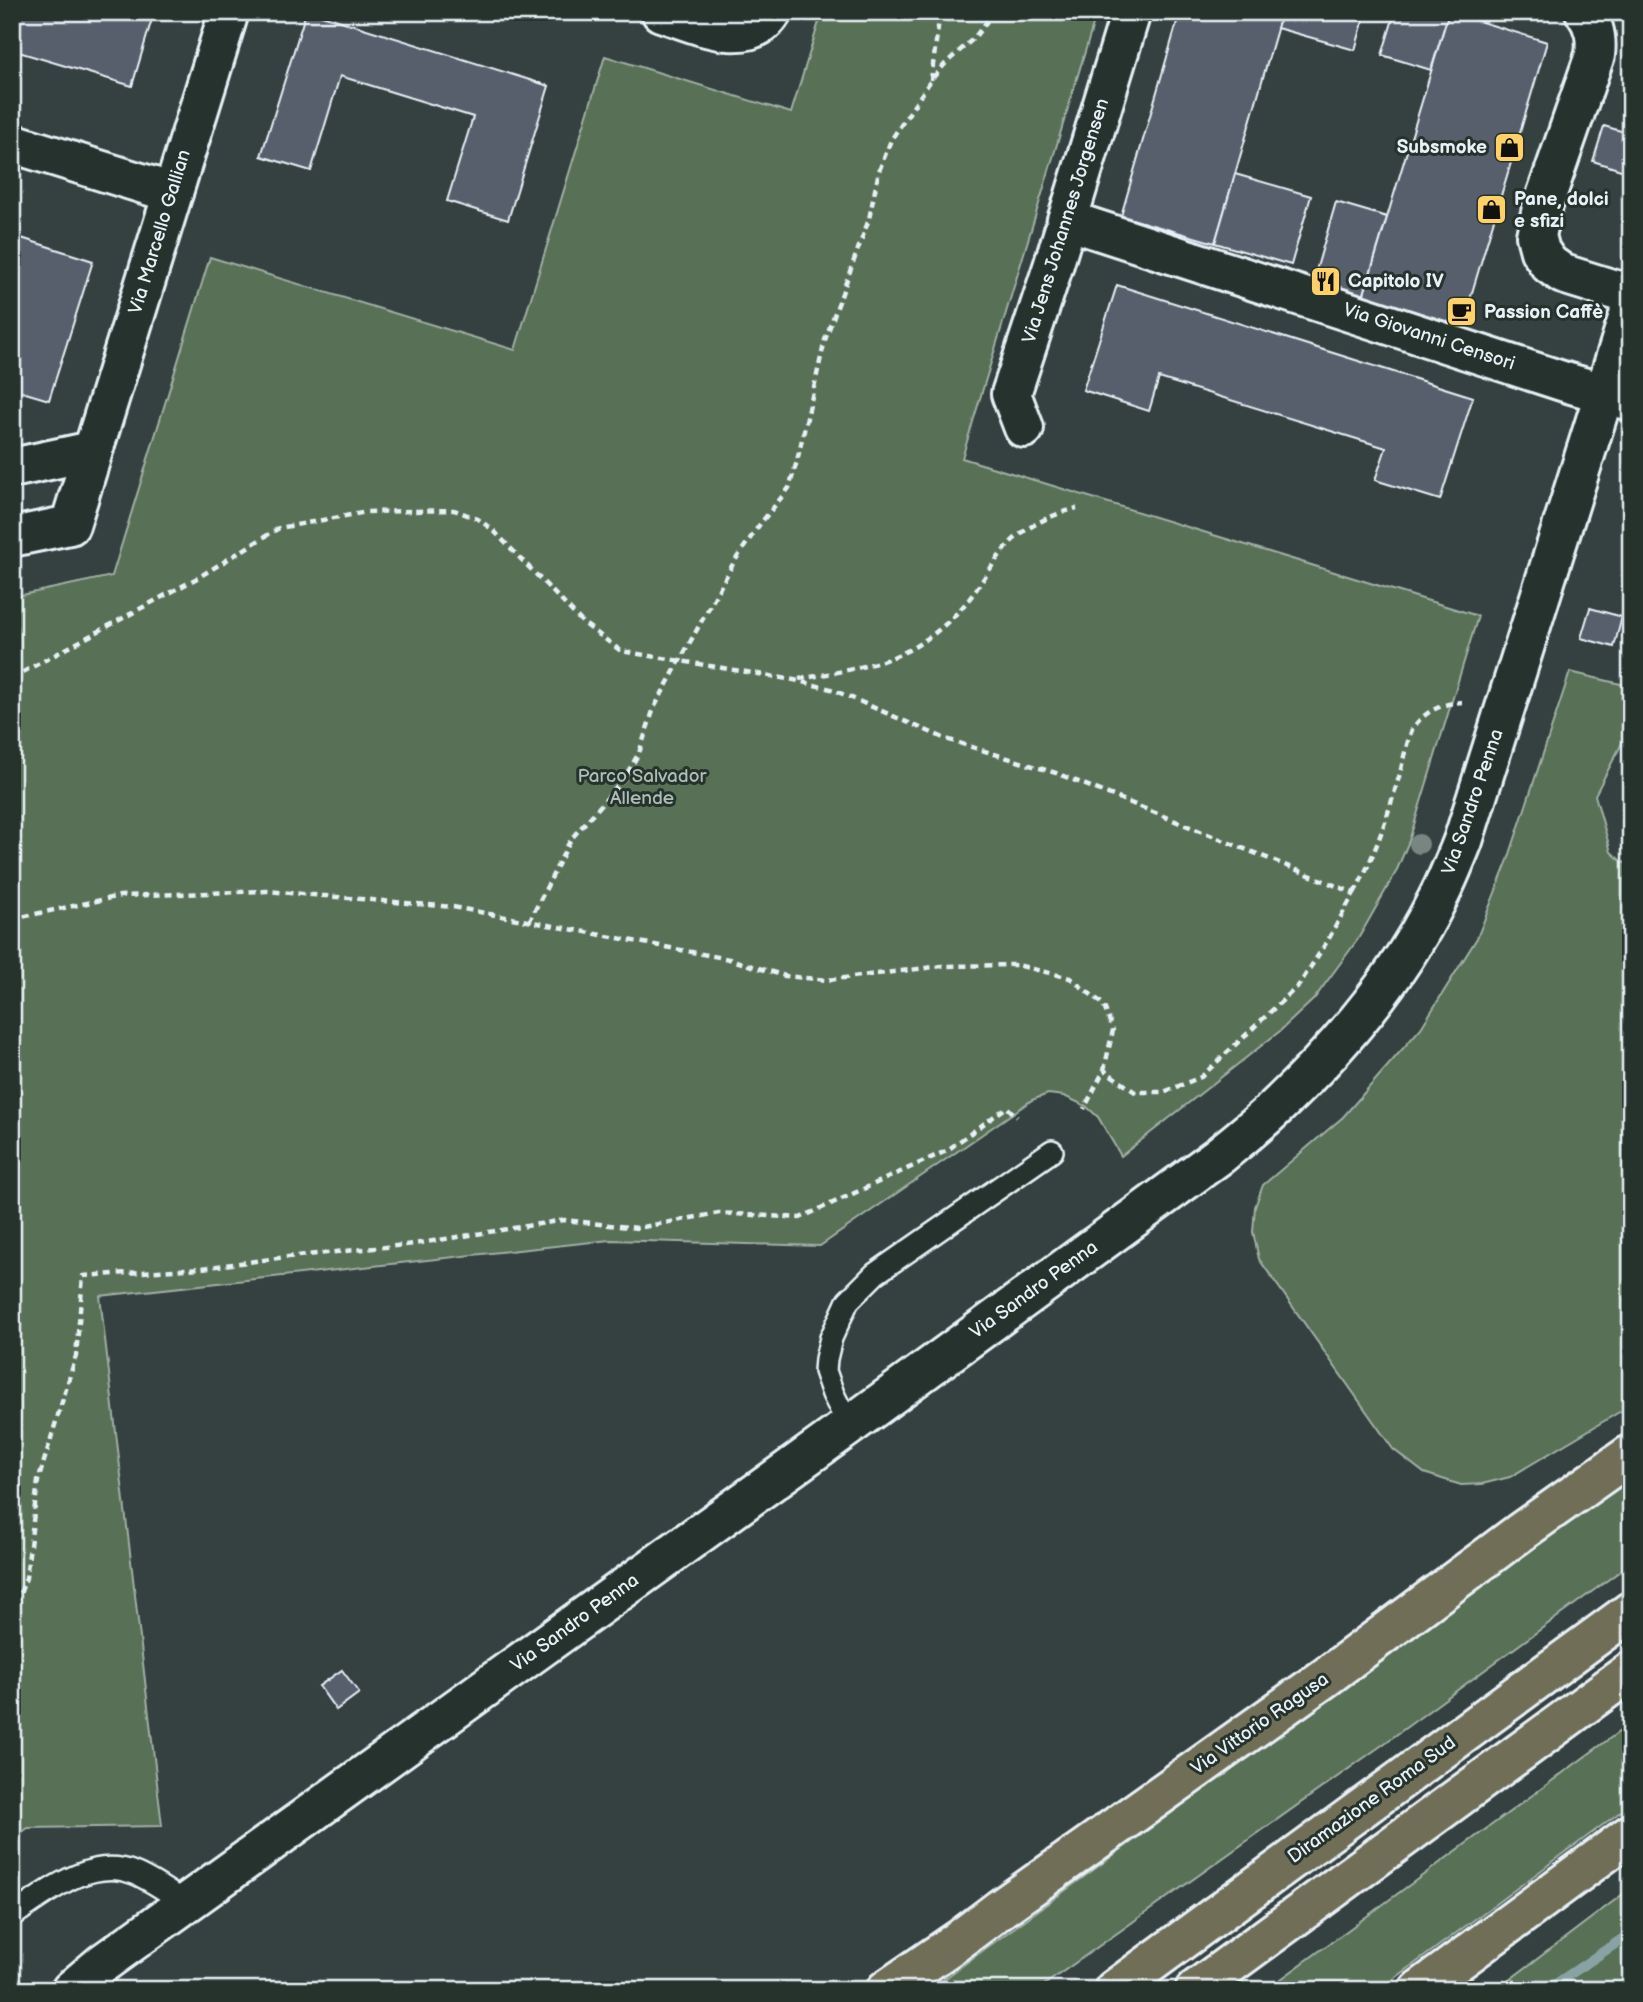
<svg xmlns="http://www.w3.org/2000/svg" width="1643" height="2002" viewBox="0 0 1643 2002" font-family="'Balsamiq Sans',sans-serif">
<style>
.green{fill:#586f54;stroke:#a0b0a6;stroke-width:2}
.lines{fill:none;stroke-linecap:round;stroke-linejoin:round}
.stream{stroke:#89a3a5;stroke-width:10}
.building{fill:#595e6c;stroke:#e8f1f8;stroke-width:2}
.lane-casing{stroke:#e8f1f8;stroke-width:26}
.street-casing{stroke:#e8f1f8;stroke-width:44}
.secondary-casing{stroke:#e8f1f8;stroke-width:44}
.highway-casing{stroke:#e8f1f8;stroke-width:44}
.path{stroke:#e8f1f8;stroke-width:4.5;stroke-dasharray:7 5;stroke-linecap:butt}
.lane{stroke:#26332d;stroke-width:21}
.street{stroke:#26332d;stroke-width:38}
.secondary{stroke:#26332d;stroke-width:38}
.highway{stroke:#716e59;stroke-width:38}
.tree{fill:#788581}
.labels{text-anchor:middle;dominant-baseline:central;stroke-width:6;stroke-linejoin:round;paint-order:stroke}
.poi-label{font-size:19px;font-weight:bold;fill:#e8f1f8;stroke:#26332d;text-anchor:start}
.street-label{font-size:19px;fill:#e8f1f8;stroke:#26332d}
.park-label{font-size:19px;fill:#aebdb6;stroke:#26332d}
</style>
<rect width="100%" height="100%" fill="#354040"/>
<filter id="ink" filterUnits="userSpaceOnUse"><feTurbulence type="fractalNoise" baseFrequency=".0143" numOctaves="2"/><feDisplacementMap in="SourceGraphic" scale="14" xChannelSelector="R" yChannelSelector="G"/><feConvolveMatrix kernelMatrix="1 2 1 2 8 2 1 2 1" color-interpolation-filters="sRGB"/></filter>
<g filter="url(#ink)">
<g class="green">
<polygon points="822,12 1097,12 962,458 1478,616 1409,841 1396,872 1358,939 1314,999 1280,1031 1121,1156 1098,1117 1086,1106 1064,1096 1048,1094 1032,1100 820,1246 610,1240 100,1296 162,1826 28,1828 12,1839 12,597 112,576 210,257 515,350 605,56 791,113"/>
<polygon points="1630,671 1631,726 1595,795 1611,852 1620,860 1631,866 1631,1405 1510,1477 1482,1484 1461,1485 1424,1473 1393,1449 1259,1259 1253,1232 1255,1207 1263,1185 1343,1117 1421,1028 1477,938 1508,860 1570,672 1625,685"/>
<polygon points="1631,1477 1631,1563 1385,1743 1037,1990 929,1990"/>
<polygon points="1631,1723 1631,1804 1379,1990 1266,1990"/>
<polygon points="1631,1888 1631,1990 1496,1990"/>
</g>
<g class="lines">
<polyline class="stream" points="1547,1990 1631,1933"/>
</g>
<g class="building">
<polygon points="12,12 154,12 132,86 12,50"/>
<polygon points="306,12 312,12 549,86 508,220 447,201 473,117 340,76 311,171 261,156"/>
<polygon points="1180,12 1282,12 1215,243 1121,216"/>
<polygon points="1282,12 1366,12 1355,50 1277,28"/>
<polygon points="1395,12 1449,12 1431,70 1382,55"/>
<polygon points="1449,12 1547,42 1462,326 1363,297"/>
<polygon points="1604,126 1631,134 1631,161 1627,172 1593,161"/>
<polygon points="1235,174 1311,196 1291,265 1215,243"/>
<polygon points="1336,202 1387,217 1363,297 1313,281"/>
<polygon points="12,235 93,261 49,400 12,389"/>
<polygon points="1117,285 1473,397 1440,500 1375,480 1386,448 1159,378 1149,411 1083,390"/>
<polygon points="1590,608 1622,617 1614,647 1581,638"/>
<polygon points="342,1670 359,1693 336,1710 319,1686"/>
</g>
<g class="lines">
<defs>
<g id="lane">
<polyline points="849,1426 833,1394 825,1371 826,1359 831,1338 848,1301 875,1274 1052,1151"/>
<path d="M 12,1916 C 46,1893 91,1855 134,1873 C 152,1880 169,1893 185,1903"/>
</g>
<g id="street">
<path d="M 661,12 C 693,22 749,50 772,12"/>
<path d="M 1585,12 C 1595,26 1597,39 1595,55 L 1542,208 L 1536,236 L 1540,251 L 1549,264 L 1563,274 L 1631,295"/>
<polyline points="12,143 173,193"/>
<polyline points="1067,220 1565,382 1631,401"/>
<polyline points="1024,428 1011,394 1053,267 1131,12"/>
<polyline points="12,468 92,451"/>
<polyline points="12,537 70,525 229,12"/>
</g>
<path id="secondary" d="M 71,1990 L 103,1963 L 849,1426 L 1220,1155 C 1237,1141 1256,1126 1273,1110 C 1337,1050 1398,979 1437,900 C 1447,881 1455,861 1463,841 L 1631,309"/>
<g id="highway">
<polyline points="886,1990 959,1940 1000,1909 1326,1677 1522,1531 1631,1454"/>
<polyline points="1114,1990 1631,1611"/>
<polyline points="1195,1990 1631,1671"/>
<polyline points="1419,1990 1631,1834"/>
</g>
</defs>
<use href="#lane" class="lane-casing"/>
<use href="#street" class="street-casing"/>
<use href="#secondary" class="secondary-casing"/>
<use href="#highway" class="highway-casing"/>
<g class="path">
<polyline points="931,80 940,12"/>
<polyline points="12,678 199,577 279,528 367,512 454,510 478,519 493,530 582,622 621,651 794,680 831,689 946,739 1056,773 1354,893 1328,940 1299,985 1201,1077 1164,1092 1135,1092 1104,1070"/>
<path d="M 799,679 C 838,672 889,665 922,642 C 938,632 954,617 966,603 C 983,583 998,551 1019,535 C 1037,521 1056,514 1077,508"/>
<path d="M 1354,893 C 1375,857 1387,817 1399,777 C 1403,762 1406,744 1412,730 C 1422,712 1443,703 1462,702"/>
<polyline points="12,919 120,896 267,891 453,907 729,959 785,976 828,980 942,966 1017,965 1070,978 1103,1004 1113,1030 1104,1070 1084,1109"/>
<polyline points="529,922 571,839 623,780 639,753 654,708 734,562 760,524 789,488 797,461 825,340 869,219 879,171 891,140 931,80 946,63 974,38 994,12"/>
<polyline points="12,1615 26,1578 38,1481 76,1356 83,1276 202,1268 278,1258 414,1244 564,1220 637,1228 719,1213 800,1218 946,1151 1007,1107 1017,1117"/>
</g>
<use href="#lane" class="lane"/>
<use href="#street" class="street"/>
<use href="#secondary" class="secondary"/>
<use href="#highway" class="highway"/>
</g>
<circle class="tree" cx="1419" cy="844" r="10"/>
</g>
<defs>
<symbol id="shop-square" viewBox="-11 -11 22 22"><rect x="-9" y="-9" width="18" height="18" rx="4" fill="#ffd166" stroke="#26332d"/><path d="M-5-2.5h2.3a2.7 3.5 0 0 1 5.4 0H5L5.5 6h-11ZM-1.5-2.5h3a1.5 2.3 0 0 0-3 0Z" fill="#111"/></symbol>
<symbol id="restaurant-square" viewBox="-11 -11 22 22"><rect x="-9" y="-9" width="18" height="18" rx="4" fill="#ffd166" stroke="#26332d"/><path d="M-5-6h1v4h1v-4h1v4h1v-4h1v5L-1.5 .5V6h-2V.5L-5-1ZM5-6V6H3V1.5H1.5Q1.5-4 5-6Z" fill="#111"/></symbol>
<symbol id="cafe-square" viewBox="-11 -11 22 22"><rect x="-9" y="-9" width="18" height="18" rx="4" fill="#ffd166" stroke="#26332d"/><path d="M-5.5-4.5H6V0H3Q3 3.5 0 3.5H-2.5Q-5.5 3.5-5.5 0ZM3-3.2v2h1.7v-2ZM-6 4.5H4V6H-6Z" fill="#111"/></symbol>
</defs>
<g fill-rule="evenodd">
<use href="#shop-square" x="1492" y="130" width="35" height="35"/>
<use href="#shop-square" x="1474" y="192" width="35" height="35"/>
<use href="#restaurant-square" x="1308" y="264" width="35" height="35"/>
<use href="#cafe-square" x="1444" y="294" width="35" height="35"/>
</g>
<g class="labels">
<g class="poi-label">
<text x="1487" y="147" text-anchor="end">Subsmoke</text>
<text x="1514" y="199">Pane, dolci<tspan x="1514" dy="22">e sfizi</tspan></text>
<text x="1348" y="281">Capitolo IV</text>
<text x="1484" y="312">Passion Caffè</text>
</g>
<g class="street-label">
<text transform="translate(1066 221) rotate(-73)">Via Jens Johannes Jorgensen</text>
<text transform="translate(160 232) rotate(-73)">Via Marcello Gallian</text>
<text transform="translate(1429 337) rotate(18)">Via Giovanni Censori</text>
<text transform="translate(1473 802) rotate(-71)">Via Sandro Penna</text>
<text transform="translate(1034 1290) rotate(-36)">Via Sandro Penna</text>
<text transform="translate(575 1623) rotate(-36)">Via Sandro Penna</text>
<text transform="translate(1260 1724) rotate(-35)">Via Vittorio Ragusa</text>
<text transform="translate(1372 1800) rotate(-36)">Diramazione Roma Sud</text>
</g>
<g class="park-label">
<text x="642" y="776">Parco Salvador<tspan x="642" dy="22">Allende</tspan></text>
</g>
</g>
<rect width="1643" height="2002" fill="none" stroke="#26332d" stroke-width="42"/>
<rect x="21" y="21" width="1601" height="1960" fill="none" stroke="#e8f1f8" stroke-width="2.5" filter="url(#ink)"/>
</svg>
